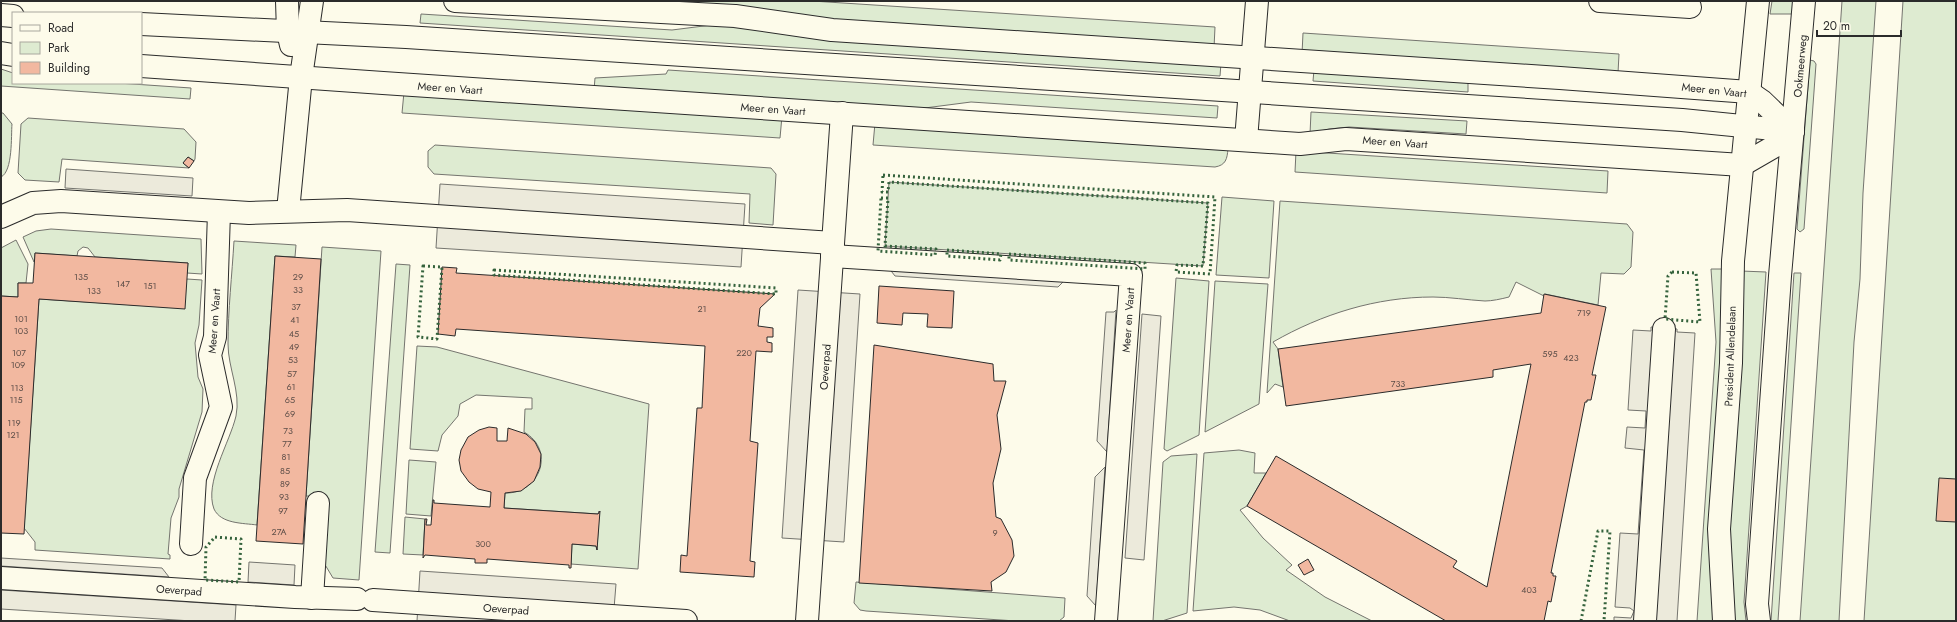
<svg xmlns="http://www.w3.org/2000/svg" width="1957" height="622" viewBox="0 0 1957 622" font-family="Jost,sans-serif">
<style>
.green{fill:#deebd1;stroke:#74746e}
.parking{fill:#eceadb;stroke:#74746e}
.building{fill:#f2b8a0;stroke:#2b2b2b}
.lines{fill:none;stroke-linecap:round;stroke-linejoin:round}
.minor-casing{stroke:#2b2b2b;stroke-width:24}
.major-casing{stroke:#2b2b2b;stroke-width:24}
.minor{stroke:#fdfbea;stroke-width:22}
.major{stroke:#fdfbea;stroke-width:22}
.hedge{stroke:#34623c;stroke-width:3;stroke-dasharray:2 3;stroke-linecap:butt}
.labels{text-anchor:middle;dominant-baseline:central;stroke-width:3;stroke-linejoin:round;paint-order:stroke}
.number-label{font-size:9px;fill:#5d4e48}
.street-label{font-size:11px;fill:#2b2b2b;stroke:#fdfbea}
</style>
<rect width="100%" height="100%" fill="#fdfbea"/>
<g class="green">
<polygon points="648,1 812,1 1215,27 1214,48 832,23"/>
<polygon points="1772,1 1795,1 1794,14 1770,14"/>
<polygon points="1842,1 1876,1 1863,193 1860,279 1854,342 1839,621 1800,621"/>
<polygon points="1903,1 1956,1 1956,621 1864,621"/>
<polygon points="421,14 672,30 727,23 1221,63 1220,76 420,23"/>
<polygon points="1303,33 1619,54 1618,73 1302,54"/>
<polygon points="1810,60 1814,61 1816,64 1804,229 1800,232 1797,229"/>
<polygon points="1,69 13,73 13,83 118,83 191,88 190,99 1,86"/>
<polygon points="668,70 1218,106 1217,118 971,102 917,109 594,90 595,78 666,74"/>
<polygon points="1314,70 1468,79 1468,92 1313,81"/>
<polygon points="404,92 782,116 780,138 402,113"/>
<polygon points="1311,112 1467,121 1466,134 1349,127 1329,129 1310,134"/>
<path d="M 1,113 L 3,113 L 12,124 C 11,136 13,171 1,177 Z"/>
<polygon points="28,118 184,129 196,142 195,159 194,161 188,157 183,163 189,168 62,159 59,182 25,180 18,173 21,124"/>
<path d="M 875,123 L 1228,149 C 1227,159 1226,165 1215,167 L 873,145 Z"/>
<polygon points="435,145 771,168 776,174 773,225 749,223 750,194 434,174 428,167 428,151"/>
<polygon points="1296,151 1608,171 1607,193 1295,172"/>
<polygon points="889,182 1208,203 1203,266 885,246"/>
<polygon points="1222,197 1274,201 1269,278 1216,275"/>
<path d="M 1280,201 L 1627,224 L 1633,232 L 1631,267 L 1624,274 L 1601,273 L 1598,305 L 1545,294 L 1544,296 L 1516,282 L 1509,297 C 1501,299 1492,301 1485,301 C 1467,300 1450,297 1433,297 C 1376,297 1322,314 1273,342 L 1278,349 L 1283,387 L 1275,384 L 1267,393 Z"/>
<polygon points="51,229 201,239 202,274 187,273 188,263 95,257 88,248 83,247 78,251 77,256 35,253 34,262 23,237 36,231"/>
<polygon points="16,240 28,264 26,283 18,283 18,297 1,296 1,248"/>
<path d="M 234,241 L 296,245 L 295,257 L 275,256 L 257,525 C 243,523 221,524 214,509 C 204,483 230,442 236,416 C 241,392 228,368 228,344 C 228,310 232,275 234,241 Z"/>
<polygon points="322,247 381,251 359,580 333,578 324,563 327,497 306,496"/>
<polygon points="396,264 410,265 390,553 375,552"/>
<polygon points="1711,269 1723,269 1717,621 1697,621 1716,342"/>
<polygon points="1741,271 1766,272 1744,602 1746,621 1732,621 1728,538"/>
<polygon points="1794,273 1801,273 1778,621 1771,621"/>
<polygon points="1176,278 1209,281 1199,435 1167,451 1164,449"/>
<polygon points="187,279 202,280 199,325 195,343 198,377 203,389 202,412 179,489 179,497 171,518 168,554 170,555 170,559 35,550 35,542 24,528 39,299 168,307"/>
<polygon points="1215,281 1268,284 1259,404 1205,432"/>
<path d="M 417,346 L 437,347 L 649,404 L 638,569 L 571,564 L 572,544 L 596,546 L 597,550 L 599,511 L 598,514 L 504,508 L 505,493 C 540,494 556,450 524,432 L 525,409 L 532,409 L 532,398 L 476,395 L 460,404 L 458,416 L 442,435 L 438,451 L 410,449 Z"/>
<polygon points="1239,450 1255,453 1254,473 1266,473 1247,506 1240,510 1263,538 1292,565 1286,570 1325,597 1372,621 1290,621 1260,610 1234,607 1193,611 1204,453"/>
<polygon points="1197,454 1187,613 1162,621 1153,621 1163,462 1171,456"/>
<polygon points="409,460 436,462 431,516 406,514"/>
<polygon points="405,517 425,519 423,555 403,554"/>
<polygon points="856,582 1065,598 1064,617 1059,621 1016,621 866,611 860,610 854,603"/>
</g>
<g class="parking">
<polygon points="66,169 193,178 192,196 65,188"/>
<polygon points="440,184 745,204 741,267 436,248"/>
<polygon points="888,267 1066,279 1058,287 895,276"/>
<polygon points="798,290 860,294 844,542 782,538"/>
<polygon points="1116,310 1107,452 1097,441 1106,312 1114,312"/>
<polygon points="1142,314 1161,316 1144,560 1125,558"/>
<polygon points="1651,327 1677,329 1677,332 1695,333 1677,621 1614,621 1614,617 1631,618 1634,611 1630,608 1615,607 1620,533 1638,534 1644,450 1625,448 1627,427 1645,428 1646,411 1628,410 1633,330 1651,331"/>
<polygon points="1105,467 1096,606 1087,596 1095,477"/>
<polygon points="1,558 162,568 169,577 1,566"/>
<polygon points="249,562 295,565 294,585 248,582"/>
<polygon points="420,571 616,584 613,621 417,621"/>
<polygon points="1,590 236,605 235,621 192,621 1,609"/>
</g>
<g class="building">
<polygon points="188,157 194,161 189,168 183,163"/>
<polygon points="35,253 188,263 185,309 39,299 24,534 1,533 1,296 18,297 18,283 33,283"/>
<polygon points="275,256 321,259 303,544 256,541"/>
<polygon points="442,267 457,268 456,273 775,294 760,308 758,326 773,328 773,337 767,337 767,342 772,343 772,352 756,351 750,441 758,443 750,561 755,562 754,577 680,572 681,555 687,556 697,408 702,408 705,346 456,329 455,336 438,334"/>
<polygon points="879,286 954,291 952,328 927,327 928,314 903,313 902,325 877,323"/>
<polygon points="1544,294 1606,307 1592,375 1596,375 1591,400 1587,400 1587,402 1585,402 1551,573 1553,573 1553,576 1556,576 1551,602 1548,601 1544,621 1446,621 1247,506 1276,456 1457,561 1453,567 1487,587 1531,364 1493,370 1493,377 1286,406 1278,349 1541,313"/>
<polygon points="874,345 993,364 994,381 1006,381 997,415 1001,449 993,483 996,517 1001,519 1012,540 1014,556 1006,572 991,582 992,591 859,583"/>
<polygon points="489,427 497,428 497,441 507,441 508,428 526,434 535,442 541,454 540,467 534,481 521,491 505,493 504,508 598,514 600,511 597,550 596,546 572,544 571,568 569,568 569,565 487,559 487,563 475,563 475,559 425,555 423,558 425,519 427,519 426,525 431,525 433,500 434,500 434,503 490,507 491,492 478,489 469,482 461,471 459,460 461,450 468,437 479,430"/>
<polygon points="1939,478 1956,479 1956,522 1936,521"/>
<polygon points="1308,559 1314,570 1304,575 1298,565"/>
</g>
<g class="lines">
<defs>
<g id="minor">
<polyline points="287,1 288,32 291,45"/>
<polyline points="1600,1 1690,7"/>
<polyline points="1,15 13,16"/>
<polyline points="141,24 406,37 1682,120 1793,131"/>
<polyline points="1246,140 1257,1"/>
<polyline points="288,211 301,77 312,1"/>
<polyline points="1,217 33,203 61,201 249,213 347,210 833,243"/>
<polyline points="832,256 1131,275 1106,621"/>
<polyline points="191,544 195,478 221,407 210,355 215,337 219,212"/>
<polyline points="1,578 295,597 357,599"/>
<polyline points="312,598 318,503"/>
<polyline points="373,600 686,621"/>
<polyline points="807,621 842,113"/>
<polyline points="1645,621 1664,329"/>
</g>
<g id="major">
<polyline points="455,1 735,16 832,30 1560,78 1749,92 1762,101 1793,131"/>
<polyline points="1,53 13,55"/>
<polyline points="141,66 383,83 1300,144 1346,139 1742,165 1775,146 1793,131"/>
<polyline points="1724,621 1719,529 1731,363 1733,261 1758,1"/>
<polyline points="1759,621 1757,604 1780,276 1804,1"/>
</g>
</defs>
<use href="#minor" class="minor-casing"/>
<use href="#major" class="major-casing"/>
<use href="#minor" class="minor"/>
<use href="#major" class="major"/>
<g class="hedge">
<polygon points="883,175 1215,197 1210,274 1176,272 1177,265 1203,266 1208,203 889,182 888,192 882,192"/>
<polygon points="881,198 888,198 885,246 936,249 935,255 878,251"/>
<polygon points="947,250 1001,254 1000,260 947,256"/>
<polygon points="1009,254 1145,263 1145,269 1009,260"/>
<polygon points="423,266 442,267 437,339 418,337"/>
<polygon points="494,270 776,288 776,294 494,275"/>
<polygon points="1672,272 1696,273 1700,322 1665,319 1668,276"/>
<polygon points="215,537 241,539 239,582 205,580 206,547"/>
<polyline points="1581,621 1598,531 1610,531 1604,621"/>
</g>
</g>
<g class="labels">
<g class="number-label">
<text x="81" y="276">135</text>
<text x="298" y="276">29</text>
<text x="123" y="283">147</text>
<text x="150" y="285">151</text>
<text x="298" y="289">33</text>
<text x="94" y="290">133</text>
<text x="296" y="306">37</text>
<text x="702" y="308">21</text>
<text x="1584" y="312">719</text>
<text x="21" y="318">101</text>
<text x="295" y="319">41</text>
<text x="21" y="330">103</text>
<text x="294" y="333">45</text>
<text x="294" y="346">49</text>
<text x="19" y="352">107</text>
<text x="744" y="352">220</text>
<text x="1550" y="353">595</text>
<text x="1571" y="357">423</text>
<text x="293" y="359">53</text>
<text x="18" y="364">109</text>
<text x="292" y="373">57</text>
<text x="1398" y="383">733</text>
<text x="291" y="386">61</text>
<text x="17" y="387">113</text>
<text x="16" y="399">115</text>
<text x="290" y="399">65</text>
<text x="290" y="413">69</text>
<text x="14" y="422">119</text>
<text x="288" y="430">73</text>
<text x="13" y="434">121</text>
<text x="287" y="443">77</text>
<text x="286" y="456">81</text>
<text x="285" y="470">85</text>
<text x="285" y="483">89</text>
<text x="284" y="496">93</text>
<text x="283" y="510">97</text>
<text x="279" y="531">27A</text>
<text x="995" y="532">9</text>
<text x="483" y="543">300</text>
<text x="1529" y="589">403</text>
</g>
<g class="street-label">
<text transform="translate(1800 66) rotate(-85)">Ookmeerweg</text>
<text transform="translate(450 88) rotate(4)">Meer en Vaart</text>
<text transform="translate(1714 90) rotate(6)">Meer en Vaart</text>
<text transform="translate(773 109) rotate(4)">Meer en Vaart</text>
<text transform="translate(1395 142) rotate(4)">Meer en Vaart</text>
<text transform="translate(1128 320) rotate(-86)">Meer en Vaart</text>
<text transform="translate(214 321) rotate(-86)">Meer en Vaart</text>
<text transform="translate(1730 356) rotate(-88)">President Allendelaan</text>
<text transform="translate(825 367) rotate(-86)">Oeverpad</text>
<text transform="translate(179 590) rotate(4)">Oeverpad</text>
<text transform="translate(506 609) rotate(4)">Oeverpad</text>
</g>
</g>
<rect width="1957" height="622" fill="none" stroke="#2b2b2b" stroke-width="4"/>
<rect x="12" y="12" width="130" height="72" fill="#fdfbea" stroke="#a9a89e"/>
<rect x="20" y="25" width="20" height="6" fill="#fdfbea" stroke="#a9a89e"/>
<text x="48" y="32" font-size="12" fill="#2b2b2b">Road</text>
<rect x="20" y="42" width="20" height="12" fill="#deebd1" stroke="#a9a89e"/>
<text x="48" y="52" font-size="12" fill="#2b2b2b">Park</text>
<rect x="20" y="62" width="20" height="12" fill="#f2b8a0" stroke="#a9a89e"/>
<text x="48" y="72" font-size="12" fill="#2b2b2b">Building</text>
<path d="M1817 30v6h84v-6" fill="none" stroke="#2b2b2b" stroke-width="2"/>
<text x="1823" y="30" font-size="12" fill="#2b2b2b" stroke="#fdfbea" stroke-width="3" paint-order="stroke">20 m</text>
</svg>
